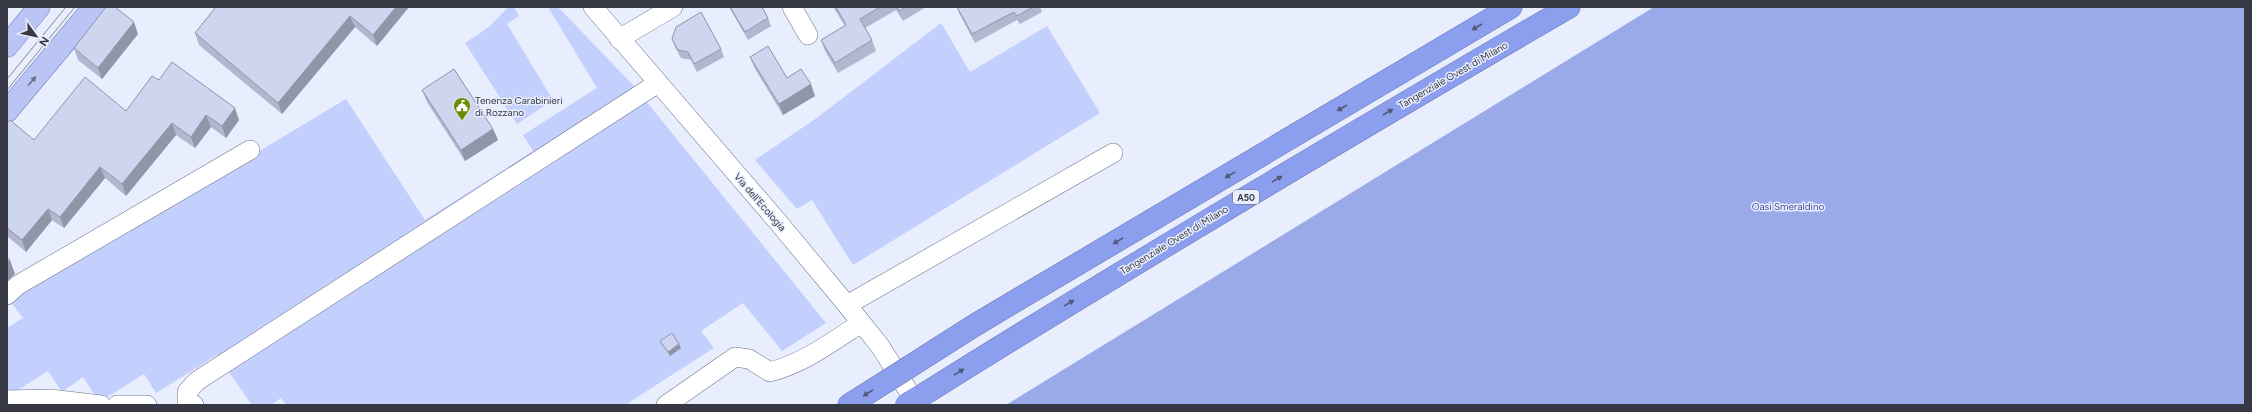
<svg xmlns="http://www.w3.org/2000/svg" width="2252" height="412" viewBox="0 0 2252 412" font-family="Figtree,sans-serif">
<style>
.green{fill:#c3cffd}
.forest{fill:#9aaae8}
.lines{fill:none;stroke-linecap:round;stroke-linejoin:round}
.minor-casing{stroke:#6b7289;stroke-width:20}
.major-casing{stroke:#6e7bb2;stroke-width:23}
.highway-casing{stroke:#6e7bb2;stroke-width:23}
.minor{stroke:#fff;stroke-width:19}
.major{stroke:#bac5f5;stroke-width:22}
.highway{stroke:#8c9fee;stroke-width:22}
.tram{stroke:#858996;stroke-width:1}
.highway-bridge-casing{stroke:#6e7bb2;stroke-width:23;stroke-linecap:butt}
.highway-bridge{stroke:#8c9fee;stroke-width:22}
.wall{fill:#b0b7ce}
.shaded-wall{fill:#9095a7}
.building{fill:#cdd5ef;stroke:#9095a7}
.oneway{fill:#505876}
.oneway2{fill:#6b718a}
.labels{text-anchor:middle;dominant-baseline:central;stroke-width:3;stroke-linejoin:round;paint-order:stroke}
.shield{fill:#e9eefe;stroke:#6c6f7b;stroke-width:1}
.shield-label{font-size:9px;font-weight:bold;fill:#363943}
.street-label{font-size:10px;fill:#363943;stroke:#e9eefe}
.poi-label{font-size:10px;fill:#363943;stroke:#e9eefe;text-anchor:start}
.park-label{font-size:10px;fill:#414f9a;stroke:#e9eefe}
</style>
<rect width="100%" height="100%" fill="#e9eefe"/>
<g class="green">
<polygon points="508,7 514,7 519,16 507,24 553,100 517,124 465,43 489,27"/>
<polygon points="548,7 558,7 633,85 826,323 782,351 743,303 701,331 714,348 625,405 286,405 281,398 271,405 252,405 217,355 156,393 144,374 99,402 83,377 62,392 48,371 10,395 7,392 7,328 23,318 10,301 346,99 425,220 533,151 523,135 597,88"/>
<polygon points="941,23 970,72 1047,26 1100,113 853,265 812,200 797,209 755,160 818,117"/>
</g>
<polygon class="forest" points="1654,7 2245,7 2245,405 1006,405"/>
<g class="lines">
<defs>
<g id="minor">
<polyline points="593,7 778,222 847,305 880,346 917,405"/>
<polyline points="792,7 808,35"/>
<polyline points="619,39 673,7"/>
<polyline points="7,295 18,285 250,150"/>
<polyline points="847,305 1113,153"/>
<polyline points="7,400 50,399 101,405"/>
<polyline points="117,405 147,405"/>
<polyline points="194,405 187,400 187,392 197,381 658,83"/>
<path d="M 666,405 L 735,357 L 749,359 L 770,372 C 804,363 832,342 861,323"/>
</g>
<g id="major">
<polyline points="7,46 39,7"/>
<polyline points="7,111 94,7"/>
</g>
<g id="highway">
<polyline points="909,367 975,325 1511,7"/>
<path d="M 926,393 C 1138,260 1353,133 1569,7"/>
<polyline points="849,405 887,381"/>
</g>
</defs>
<use href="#minor" class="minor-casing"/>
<use href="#major" class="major-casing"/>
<use href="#highway" class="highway-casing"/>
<use href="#minor" class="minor"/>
<use href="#major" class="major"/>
<use href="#highway" class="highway"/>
<g class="tram">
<polyline points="7,79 66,7"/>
<polyline points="7,90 75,7"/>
</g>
<defs>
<g id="highway-bridge">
<polyline points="887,381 909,367"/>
<polyline points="906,405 926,393"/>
</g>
</defs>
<use href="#highway-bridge" class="highway-bridge-casing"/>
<use href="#highway-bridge" class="highway-bridge"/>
</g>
<g class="wall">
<polygon points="216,7 409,7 377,46 355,27 282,114 199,45 195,33"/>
<polygon points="729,7 762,7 768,18 771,26 748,40"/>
<polygon points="834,7 926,7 903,21 896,10 865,28 872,40 876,51 838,73 825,51 821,40 845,26 835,10"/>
<polygon points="957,7 1040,7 1042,12 1020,24 1017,20 975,43 959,13"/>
<polygon points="138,34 102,79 78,60 74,48"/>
<polygon points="672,39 721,49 724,57 697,72 691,60 681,58 675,47"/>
<polygon points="750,57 787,78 815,96 783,115 755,69"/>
<polygon points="159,80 239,120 226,138 211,127 195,148 176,135 126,196 105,178 64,228 52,220 26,252 7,236 7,123 34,140 126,111"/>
<polygon points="422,90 493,129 498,140 465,161 427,102"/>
<polygon points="660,341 679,344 681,348 670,356 662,345"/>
</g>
<g class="shaded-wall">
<polygon points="396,7 409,7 377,46 373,35"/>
<polygon points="350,16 355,27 282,114 278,103"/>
<polygon points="134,22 138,34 102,79 98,68"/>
<polygon points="811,84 815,96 783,115 779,104"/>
<polygon points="235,108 239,120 226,138 222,126"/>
<polygon points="206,115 211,127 195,148 191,137"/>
<polygon points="172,123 176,135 126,196 122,184"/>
<polygon points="493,129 498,140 465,161 461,150"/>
<polygon points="100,167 105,178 64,228 60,217"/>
<polygon points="48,209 52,220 26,252 22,240"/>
<polygon points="10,260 15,274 7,281 7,263"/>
<polygon points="679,344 681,348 670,356 668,352"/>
</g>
<g class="building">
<polygon points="106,7 115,7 134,22 98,68 74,48"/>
<polygon points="216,7 396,7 373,35 350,16 278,103 195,33"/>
<polygon points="730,7 762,7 768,18 745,32"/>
<polygon points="836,7 880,7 860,19 872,40 835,63 821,40 846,25"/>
<polygon points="897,7 906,7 899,11"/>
<polygon points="957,7 1033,7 1017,16 1014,12 972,34"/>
<polygon points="701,12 721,49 694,64 688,52 678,50 672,39 676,27"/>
<polygon points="768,46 787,78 801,69 811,84 779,104 750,57"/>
<polygon points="172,62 235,108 222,126 206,115 191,137 172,123 122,184 100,167 60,217 48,209 22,240 7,228 7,123 10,120 34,140 85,77 126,111 152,76 159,80"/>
<polygon points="454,69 493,129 461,150 422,90"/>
<polygon points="7,257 10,260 7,263"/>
<polygon points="672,333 679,344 668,352 660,341"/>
</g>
<defs><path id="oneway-solid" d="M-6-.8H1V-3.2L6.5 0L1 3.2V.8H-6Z"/></defs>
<g class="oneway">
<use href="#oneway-solid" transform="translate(1477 27) rotate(149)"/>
<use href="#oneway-solid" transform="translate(1342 108) rotate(149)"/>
<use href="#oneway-solid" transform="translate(1388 112) rotate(-30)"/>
<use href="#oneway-solid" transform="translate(1230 175) rotate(149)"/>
<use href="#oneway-solid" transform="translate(1277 179) rotate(-31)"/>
<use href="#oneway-solid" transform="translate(1118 241) rotate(149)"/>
<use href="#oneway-solid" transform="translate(1069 303) rotate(-31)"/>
<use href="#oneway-solid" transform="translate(959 372) rotate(-32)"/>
<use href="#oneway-solid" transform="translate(868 393) rotate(148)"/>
</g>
<use class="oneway2" href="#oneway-solid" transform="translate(32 81) rotate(-50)"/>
<defs>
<symbol id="civic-pin" viewBox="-11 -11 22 30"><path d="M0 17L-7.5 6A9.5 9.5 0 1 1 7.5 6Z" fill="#6e8a02" stroke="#e9eefe"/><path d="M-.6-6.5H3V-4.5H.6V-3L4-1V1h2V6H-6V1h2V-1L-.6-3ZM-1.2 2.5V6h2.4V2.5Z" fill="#fff"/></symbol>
</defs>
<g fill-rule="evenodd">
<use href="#civic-pin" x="452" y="96" width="20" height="27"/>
</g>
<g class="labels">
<rect class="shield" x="1233" y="190" width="26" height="14" rx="3"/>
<g class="shield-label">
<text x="1246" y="197">A50</text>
</g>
<g class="street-label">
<text transform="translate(1453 75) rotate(-30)">Tangenziale Ovest di Milano</text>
<text transform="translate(760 202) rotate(49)">Via dell'Ecologia</text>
<text transform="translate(1174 240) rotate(-31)">Tangenziale Ovest di Milano</text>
</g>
<g class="poi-label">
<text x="475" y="100">Tenenza Carabinieri<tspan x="475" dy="12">di Rozzano</tspan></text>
</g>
<g class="park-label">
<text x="1788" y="206">Oasi Smeraldino</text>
</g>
</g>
<rect width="2252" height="412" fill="none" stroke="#363943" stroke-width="16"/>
<g transform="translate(36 36) rotate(123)" stroke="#e9eefe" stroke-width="3" paint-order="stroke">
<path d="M0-3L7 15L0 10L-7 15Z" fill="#363943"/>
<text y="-6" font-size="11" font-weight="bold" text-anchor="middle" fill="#363943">N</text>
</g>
</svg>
